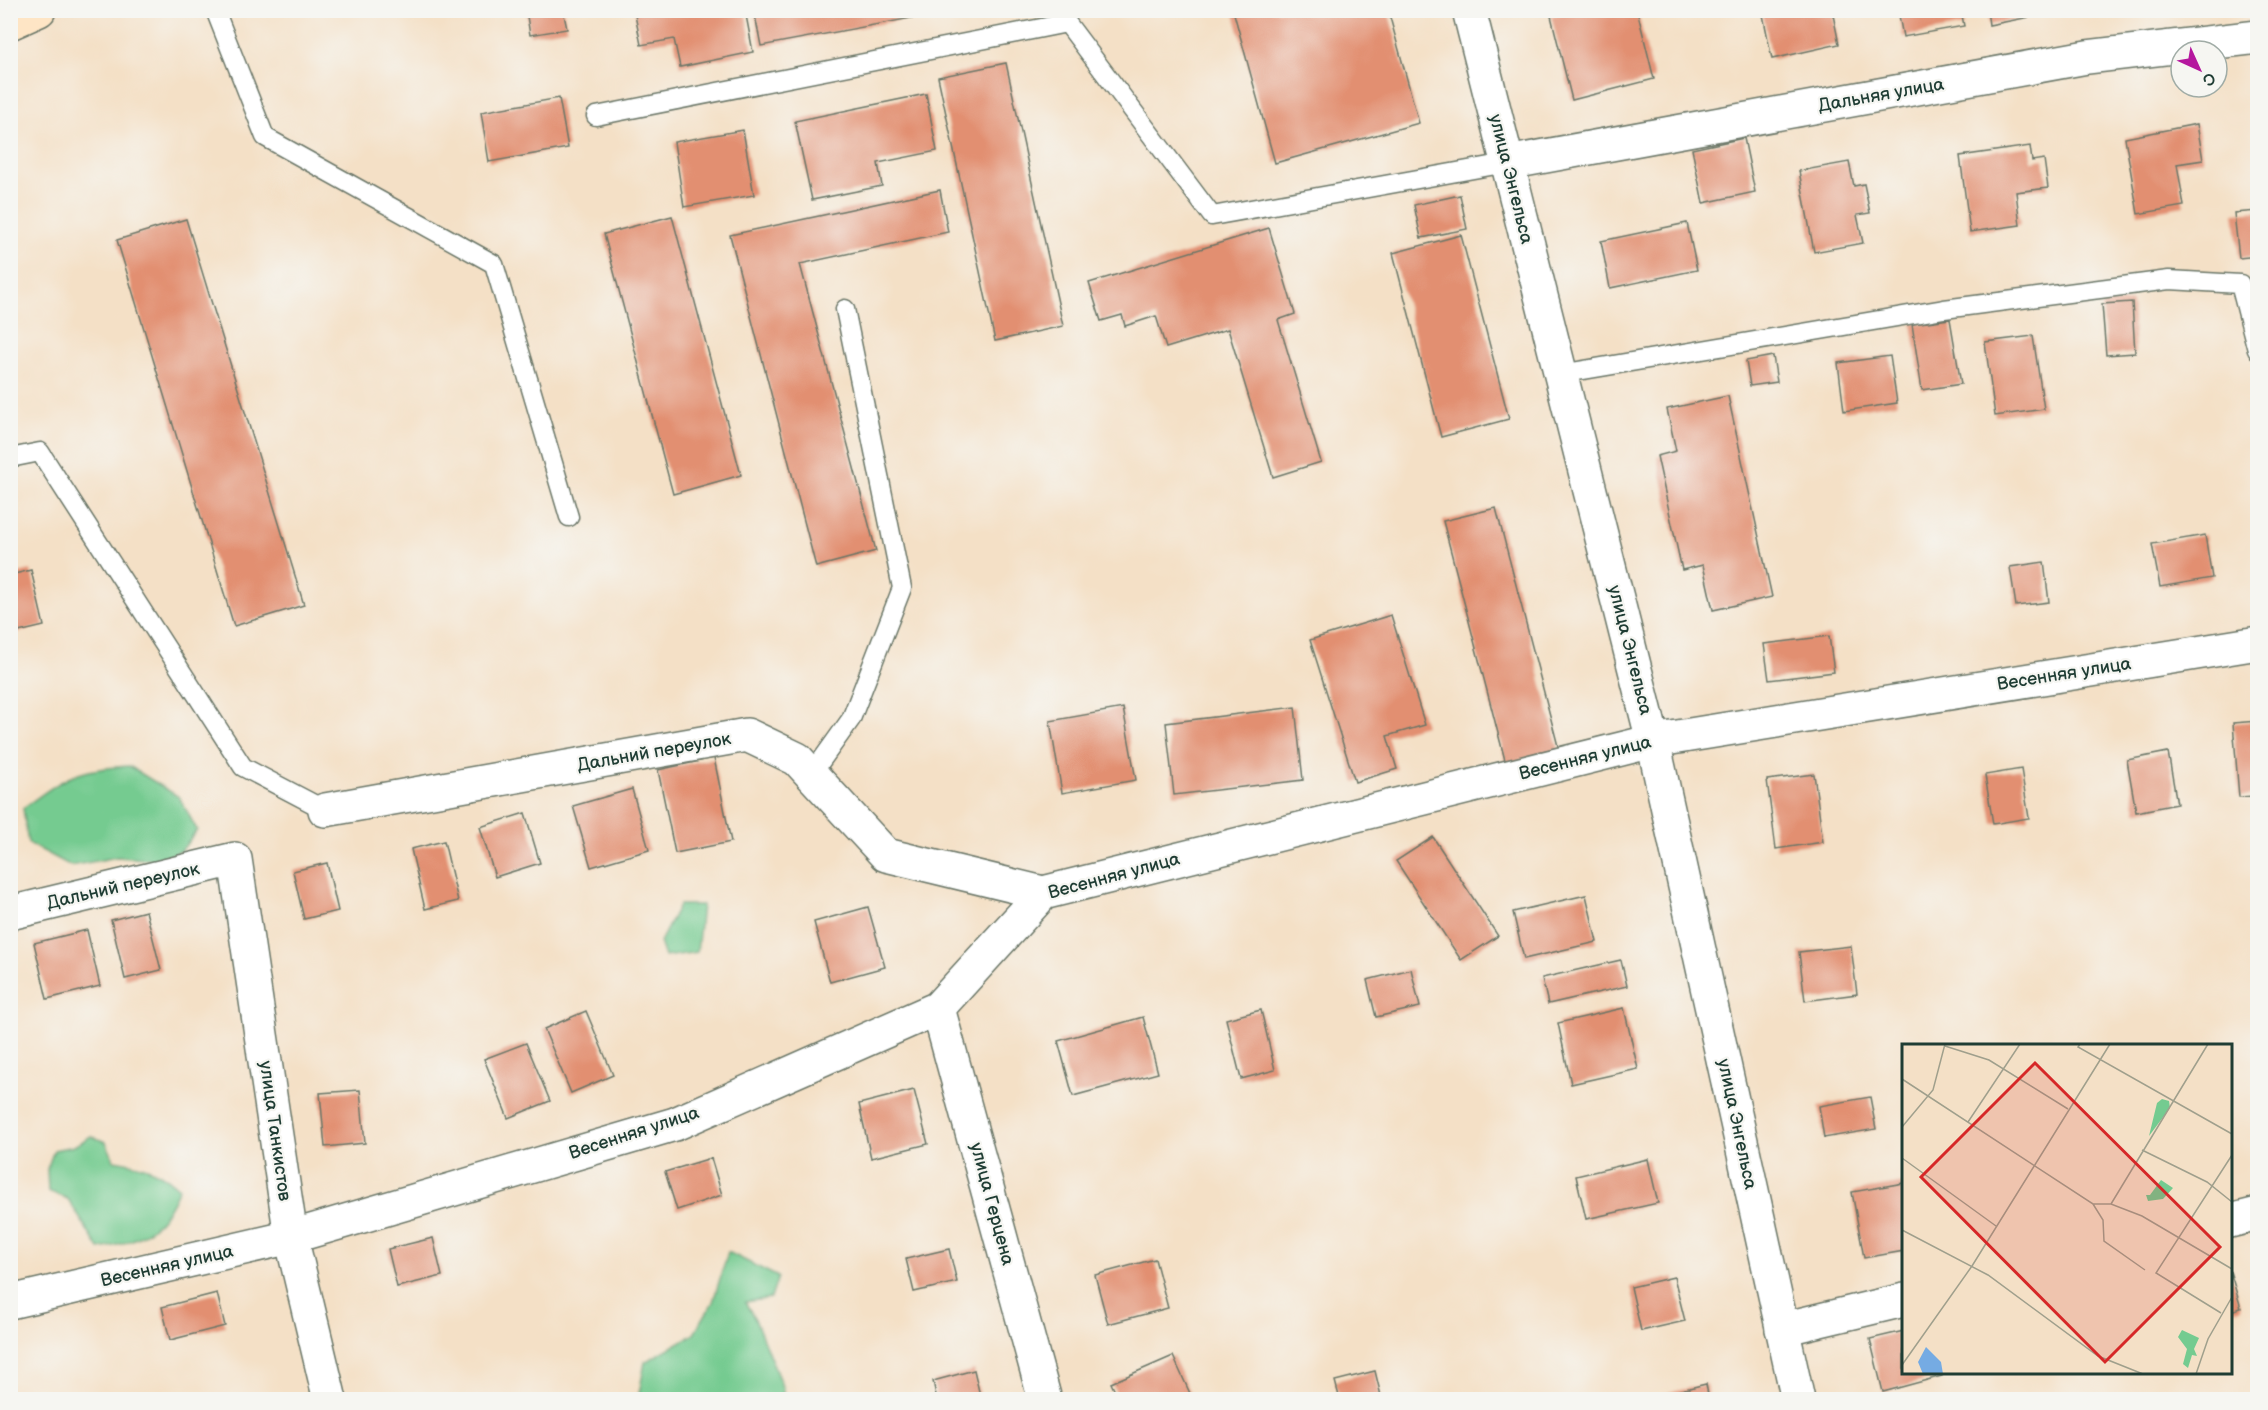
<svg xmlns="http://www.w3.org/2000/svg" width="2268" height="1410" viewBox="0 0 2268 1410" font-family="'Balsamiq Sans',sans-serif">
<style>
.green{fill:#74cb90;stroke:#4a8462;stroke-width:1.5}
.building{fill:#e28f71}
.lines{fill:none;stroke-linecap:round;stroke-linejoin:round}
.service-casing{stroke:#6a7667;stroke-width:21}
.minor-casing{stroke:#6a7667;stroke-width:36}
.secondary-casing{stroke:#6a7667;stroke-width:36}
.service{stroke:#fff;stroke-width:18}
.minor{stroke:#fff;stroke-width:33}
.secondary{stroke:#fee5c5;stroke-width:33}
.labels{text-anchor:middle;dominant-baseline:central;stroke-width:4.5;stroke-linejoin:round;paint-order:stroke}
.street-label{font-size:18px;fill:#1f3d34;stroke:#f6f6f2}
.inset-road{fill:none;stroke:#9f9f8c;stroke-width:1.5}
.view{fill:#d62828;fill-opacity:0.15;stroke:#d62828;stroke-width:3}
.inset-edge{fill:none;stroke:#1f3d34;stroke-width:3}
</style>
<rect width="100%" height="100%" fill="#f6f6f2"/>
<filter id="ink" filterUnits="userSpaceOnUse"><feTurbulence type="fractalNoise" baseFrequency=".0167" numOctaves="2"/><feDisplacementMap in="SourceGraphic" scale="12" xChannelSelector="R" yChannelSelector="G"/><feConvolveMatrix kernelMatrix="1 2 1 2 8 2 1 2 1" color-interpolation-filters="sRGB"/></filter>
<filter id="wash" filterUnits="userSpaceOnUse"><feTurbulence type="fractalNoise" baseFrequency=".008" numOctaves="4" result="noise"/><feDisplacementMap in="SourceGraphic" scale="24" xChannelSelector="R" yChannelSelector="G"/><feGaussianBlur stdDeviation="1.35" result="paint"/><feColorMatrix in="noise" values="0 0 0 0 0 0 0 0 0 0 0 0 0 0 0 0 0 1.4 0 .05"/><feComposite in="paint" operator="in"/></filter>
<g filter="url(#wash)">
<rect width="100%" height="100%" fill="#f4e0c6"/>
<g class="green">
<path d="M 129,766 L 179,797 L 197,830 L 182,850 L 158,860 L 117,857 L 71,866 L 28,843 L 23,808 C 65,777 76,769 129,766 Z"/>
<polygon points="679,905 702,905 697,952 665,957 660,942"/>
<path d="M 91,1136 L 106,1142 L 114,1160 C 141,1164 159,1170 179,1188 C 163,1228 141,1242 99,1249 L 68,1199 L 48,1191 L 47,1169 L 54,1150 L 74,1146 Z"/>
<polygon points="728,1252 778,1277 771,1298 745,1302 755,1319 783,1389 783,1399 638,1399 645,1362 694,1334 713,1302"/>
</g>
<g id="blocks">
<g class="building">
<polygon points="526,10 563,10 567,29 530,35"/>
<polygon points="634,10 745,10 753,52 680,67 674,39 641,45"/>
<polygon points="754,10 944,10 944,12 761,46"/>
<polygon points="1233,10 1388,10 1419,123 1275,163"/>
<polygon points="1573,10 1637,10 1654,79 1572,100 1551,16"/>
<polygon points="1762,10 1832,10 1839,44 1772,59"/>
<polygon points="1898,10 1961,10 1964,26 1903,37"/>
<polygon points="1987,10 2028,10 2030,17 1989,25"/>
<polygon points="1006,63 1063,326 995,341 938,77"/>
<polygon points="926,94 937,151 878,163 882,186 812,200 795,121"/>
<polygon points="559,98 568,148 489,162 481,112"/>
<polygon points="2197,124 2203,160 2177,164 2184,206 2138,214 2125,138"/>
<polygon points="743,130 754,195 684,207 674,142"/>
<polygon points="1744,138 1755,192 1703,203 1692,149"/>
<polygon points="2030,146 2032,161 2044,159 2048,188 2016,192 2020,225 1970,232 1960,156"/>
<polygon points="1849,162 1854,186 1864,184 1870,213 1857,215 1863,243 1814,252 1799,171"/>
<polygon points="940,190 948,232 800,264 876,551 816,567 730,235"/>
<polygon points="1460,195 1467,229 1421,238 1414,205"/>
<polygon points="2258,211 2258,256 2239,258 2234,213"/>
<polygon points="672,216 741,475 673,494 604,234"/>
<polygon points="186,219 304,605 234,626 117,240"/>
<polygon points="1687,223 1697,270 1610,288 1601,241"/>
<polygon points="1269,228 1295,314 1278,320 1321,462 1273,477 1228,329 1166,348 1156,316 1125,326 1122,315 1101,321 1089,283"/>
<polygon points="1461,235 1509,419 1441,437 1393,253"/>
<polygon points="2132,302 2135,353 2106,355 2102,304"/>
<polygon points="1950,319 1961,384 1922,390 1912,324"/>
<polygon points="2033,336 2044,409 1995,416 1985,342"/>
<polygon points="1773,356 1777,382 1750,386 1746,361"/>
<polygon points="1890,356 1897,403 1844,411 1838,363"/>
<polygon points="1728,396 1772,597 1713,610 1703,565 1682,570 1657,456 1676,451 1667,409"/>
<polygon points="1496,508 1559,750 1506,764 1443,521"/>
<polygon points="2205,535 2212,578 2160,587 2152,544"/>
<polygon points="2044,562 2049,602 2016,606 2010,567"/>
<polygon points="31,570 44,626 10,634 10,575"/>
<polygon points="1391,615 1425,725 1387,736 1397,769 1355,782 1310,640"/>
<polygon points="1829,636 1834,672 1769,680 1764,644"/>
<polygon points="1295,707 1303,780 1174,795 1166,723"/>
<polygon points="1123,708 1136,780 1062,793 1050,721"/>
<polygon points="2258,721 2258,803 2256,804 2255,796 2239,797 2233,723"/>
<polygon points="2168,752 2177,804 2136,812 2127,760"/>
<polygon points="714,758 731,842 675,853 658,770"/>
<polygon points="2021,769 2029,818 1993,824 1985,775"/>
<polygon points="1814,774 1823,842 1776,849 1767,780"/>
<polygon points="632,789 649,850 591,867 573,806"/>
<polygon points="525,813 540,863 495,877 480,827"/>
<polygon points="1433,837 1498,936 1461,960 1396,861"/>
<polygon points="444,841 458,901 425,909 411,849"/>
<polygon points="327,863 338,911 304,919 293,871"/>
<polygon points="1586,895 1597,942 1524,959 1513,912"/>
<polygon points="868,907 885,967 830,982 814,922"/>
<polygon points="146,911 161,970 125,979 111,920"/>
<polygon points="87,930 100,986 47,999 34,943"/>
<polygon points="1851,946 1857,994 1805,1001 1799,952"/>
<polygon points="1621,960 1627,986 1548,1004 1542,978"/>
<polygon points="1411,969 1420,1007 1376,1017 1367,980"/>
<polygon points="1624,1008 1638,1069 1571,1084 1558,1023"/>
<polygon points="1261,1010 1275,1070 1241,1079 1226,1019"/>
<polygon points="586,1011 613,1075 571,1093 544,1029"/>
<polygon points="1143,1017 1158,1073 1073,1096 1058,1041"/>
<polygon points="526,1043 550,1101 508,1118 484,1059"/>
<polygon points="360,1090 365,1143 325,1147 320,1093"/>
<polygon points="914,1090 928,1144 871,1158 859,1104"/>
<polygon points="1870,1097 1876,1129 1824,1138 1819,1106"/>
<polygon points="711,1158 722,1195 677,1210 665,1172"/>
<polygon points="1648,1159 1658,1203 1586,1219 1576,1176"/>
<polygon points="1904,1183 1904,1251 1864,1258 1852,1192"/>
<polygon points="433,1238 442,1276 397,1287 388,1249"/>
<polygon points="949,1249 957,1282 914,1292 906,1259"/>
<polygon points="1155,1259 1168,1308 1108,1324 1095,1275"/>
<polygon points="2230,1271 2241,1308 2230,1311"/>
<polygon points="1674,1277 1685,1321 1641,1331 1631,1287"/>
<polygon points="217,1293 225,1326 170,1340 162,1307"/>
<polygon points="1904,1331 1904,1372 1941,1372 1942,1376 1883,1392 1870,1339"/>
<polygon points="1173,1356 1193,1400 1119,1400 1111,1383"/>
<polygon points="974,1370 981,1400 937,1400 933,1381"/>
<polygon points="1375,1371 1382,1400 1340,1400 1335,1381"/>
<polygon points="1706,1384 1709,1400 1643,1400 1643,1399"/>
</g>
</g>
</g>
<g filter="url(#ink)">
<use href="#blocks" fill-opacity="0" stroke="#6a7667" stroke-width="1.5"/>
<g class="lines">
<defs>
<g id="service">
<polyline points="215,10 265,137 494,264 569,517"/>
<polyline points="596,116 1067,23 1212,216 1507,163"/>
<polyline points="1560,374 1944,309 2169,280 2240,284 2257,350"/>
<polyline points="10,458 40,452 243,767 325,810"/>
<polyline points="811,775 851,719 902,588 845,309"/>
</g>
<g id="minor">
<polyline points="1469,10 1653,741 1798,1400"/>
<polyline points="1507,163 2087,57 2258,37"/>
<polyline points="325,810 747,735 797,759 886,855 1043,893"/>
<polyline points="10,913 235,859 291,1237 330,1400"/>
<polyline points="938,1008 1045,1400"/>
<polyline points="2230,1221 2258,1214"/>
<polyline points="10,1302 291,1237 675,1124 938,1008 1043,893 1653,741 2258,643"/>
<polyline points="1782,1329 1904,1300"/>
</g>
<polyline id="secondary" points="10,23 39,10"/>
</defs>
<use href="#service" class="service-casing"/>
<use href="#minor" class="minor-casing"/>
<use href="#secondary" class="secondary-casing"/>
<use href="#service" class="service"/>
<use href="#minor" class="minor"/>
<use href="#secondary" class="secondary"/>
</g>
</g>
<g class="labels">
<g class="street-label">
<text transform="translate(1881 95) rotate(-10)">Дальняя улица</text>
<text transform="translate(1511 179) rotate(76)">улица Энгельса</text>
<text transform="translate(1630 650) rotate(76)">улица Энгельса</text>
<text transform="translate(2064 674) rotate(-9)">Весенняя улица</text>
<text transform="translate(654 752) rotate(-10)">Дальний переулок</text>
<text transform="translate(1585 758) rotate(-14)">Весенняя улица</text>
<text transform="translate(1114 876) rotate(-15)">Весенняя улица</text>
<text transform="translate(123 886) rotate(-13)">Дальний переулок</text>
<text transform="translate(1737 1124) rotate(78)">улица Энгельса</text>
<text transform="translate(275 1131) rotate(82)">улица Танкистов</text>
<text transform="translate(634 1133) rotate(-18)">Весенняя улица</text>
<text transform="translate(992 1204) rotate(75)">улица Герцена</text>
<text transform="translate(167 1266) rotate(-13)">Весенняя улица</text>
</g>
</g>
<g transform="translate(1902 1044)">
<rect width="330" height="330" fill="#f4e0c6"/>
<path d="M 260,55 L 267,57 L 268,64 L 247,92 L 255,59 ZM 259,136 L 271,144 L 261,155 L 246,157 L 244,151 L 248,151 ZM 280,286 L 297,294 L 292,305 L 295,312 L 290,311 L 286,324 L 281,320 L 285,305 L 276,293 Z" fill="#74cb90"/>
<path d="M 24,303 L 39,318 L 41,330 L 21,330 L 16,318 Z" fill="#75abe3"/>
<path class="inset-road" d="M 178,0 L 176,3 L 330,90M 43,2 L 87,16 L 166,65M 0,35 L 191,160 L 209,160 L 240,172 L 330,225M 66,78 L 118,0M 0,83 L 31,46 L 43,0M 240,106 L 305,138 L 330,158M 0,114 L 94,182M 191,160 L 201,176 L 202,197 L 243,226M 209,160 L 306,0M 0,186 L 86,231 L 196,312 L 241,330M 319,269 L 254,229 L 330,111M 0,321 L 70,222 L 208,0M 294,330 L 306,295 L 330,253"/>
<path class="view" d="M 133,19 L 318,203 L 203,318 L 19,133 Z"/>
<rect width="330" height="330" class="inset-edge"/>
</g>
<rect width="2268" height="1410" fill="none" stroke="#f6f6f2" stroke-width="36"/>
<g transform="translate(2199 69) rotate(135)"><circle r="28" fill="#f6f6f2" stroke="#a0aca6" stroke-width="1.5"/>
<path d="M0-4.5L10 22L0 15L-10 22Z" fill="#b5179e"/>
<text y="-9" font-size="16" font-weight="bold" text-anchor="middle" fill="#1f3d34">С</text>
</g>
</svg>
